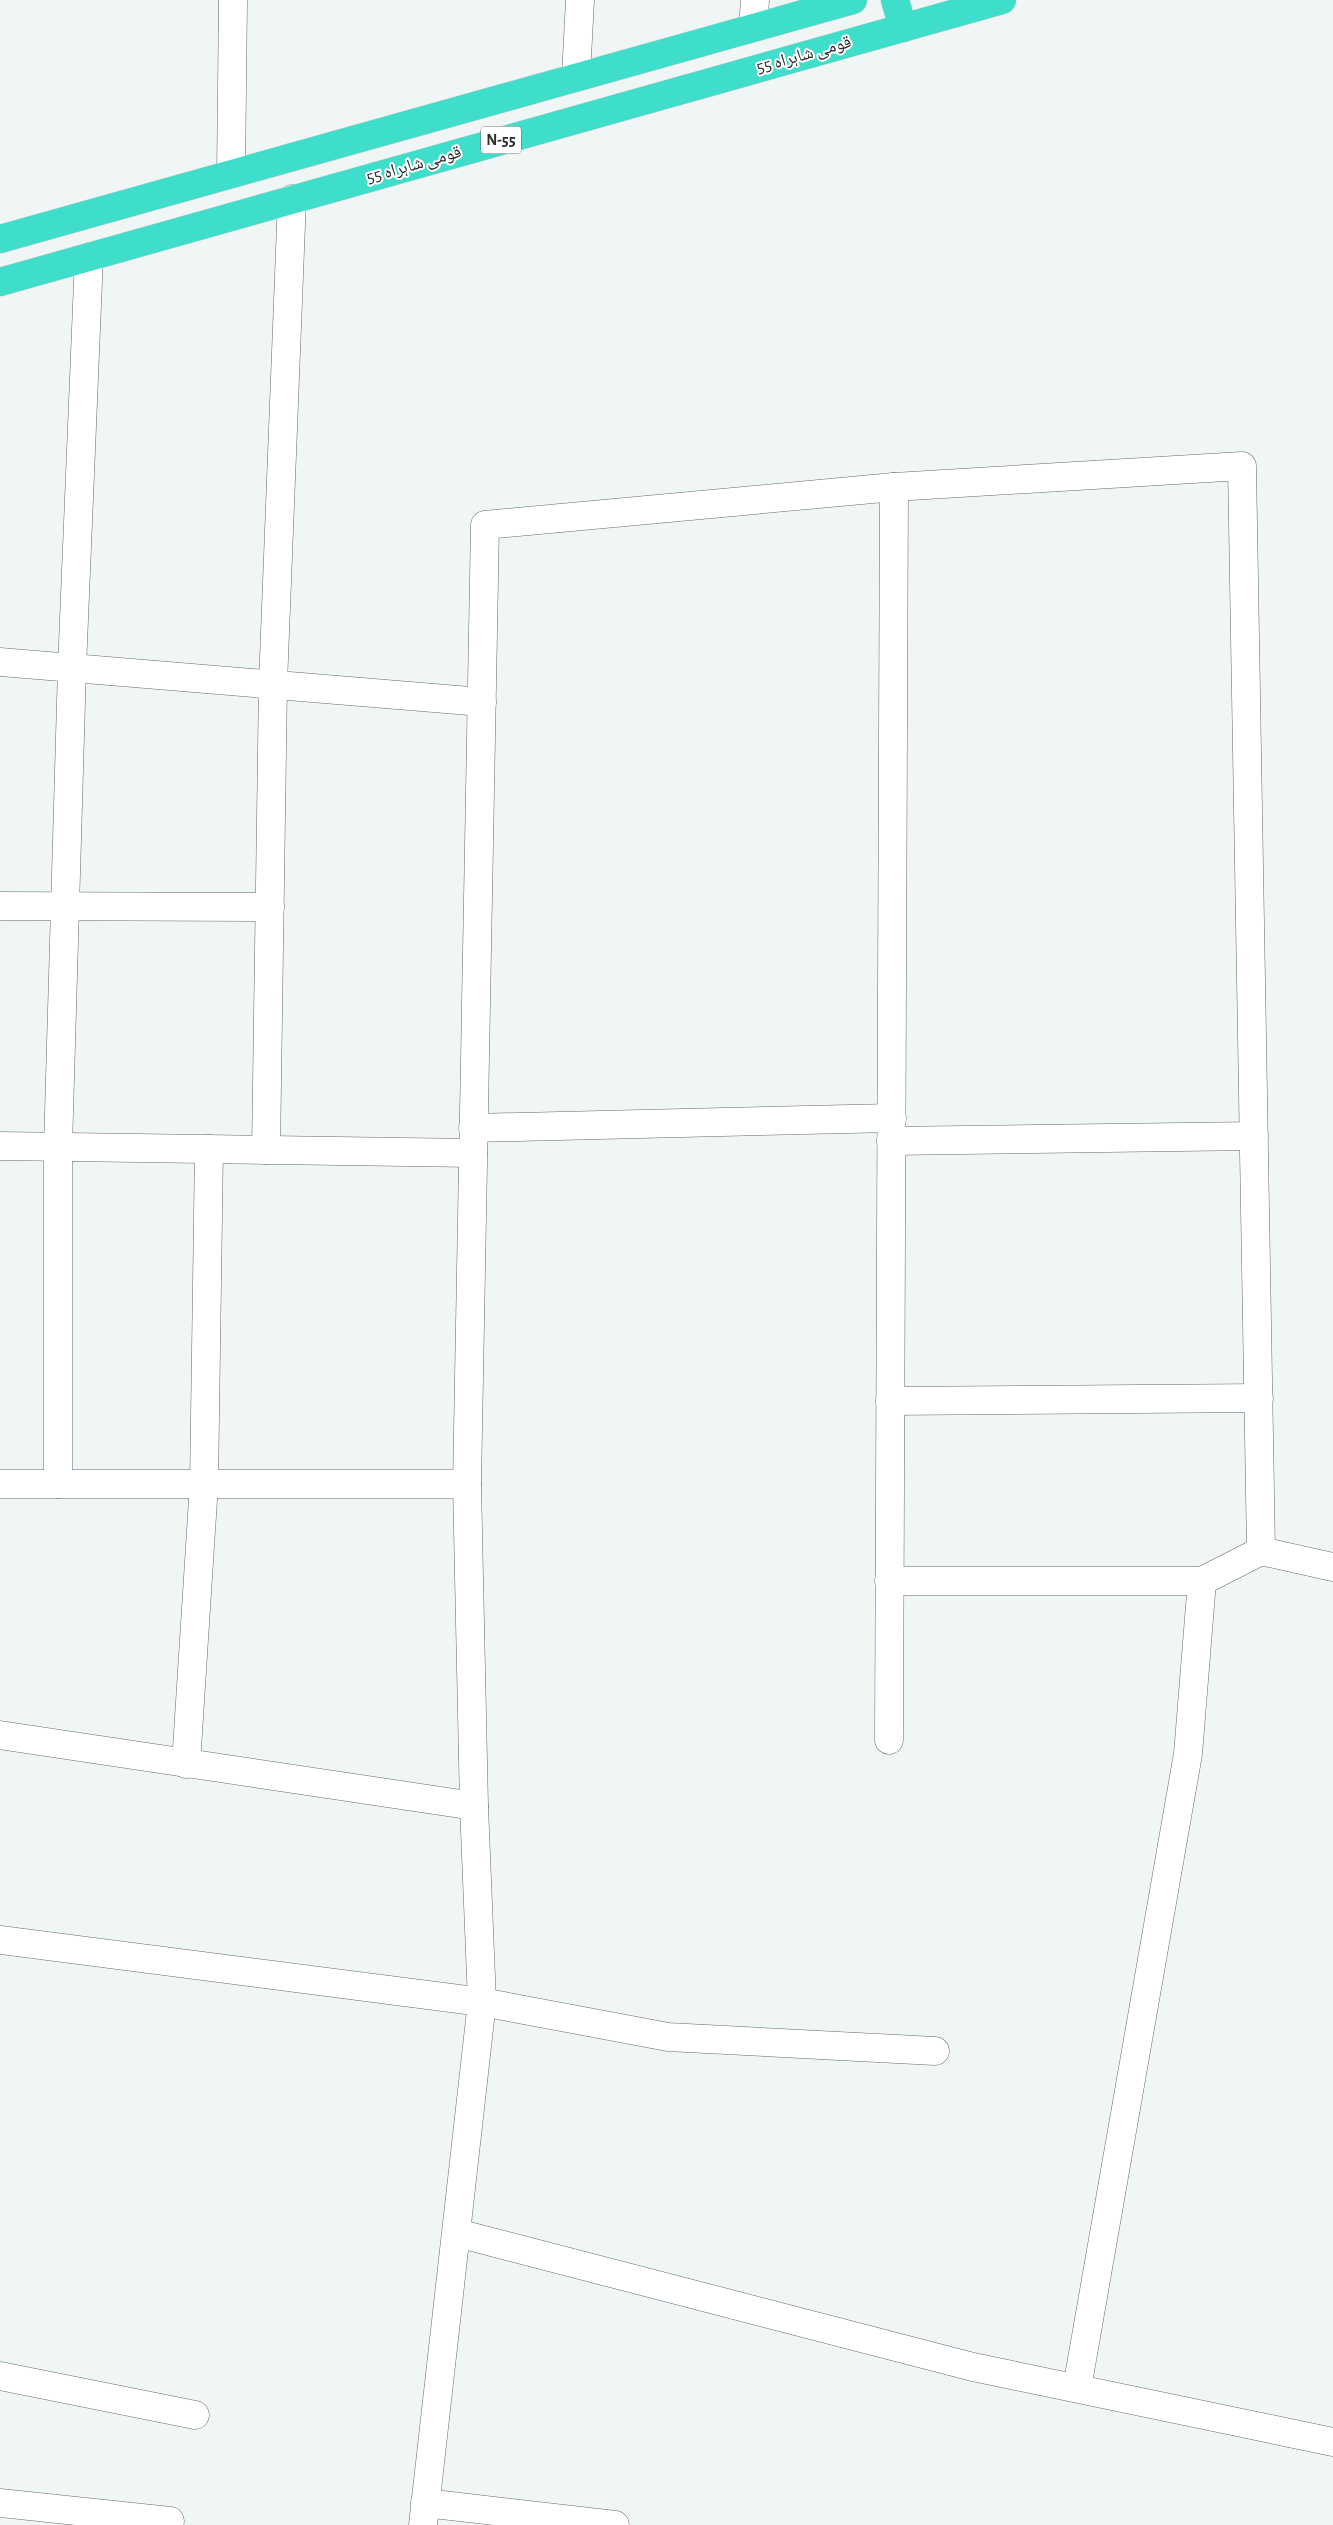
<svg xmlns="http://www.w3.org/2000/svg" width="1333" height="2525" viewBox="0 0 1333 2525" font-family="'Alegreya Sans','Noto Naskh Arabic',sans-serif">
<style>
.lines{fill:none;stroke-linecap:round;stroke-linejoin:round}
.street-casing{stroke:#656a69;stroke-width:29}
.highway-casing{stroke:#d0d1d0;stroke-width:29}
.street{stroke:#fff;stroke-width:28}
.highway{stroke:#3edeca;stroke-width:28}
.labels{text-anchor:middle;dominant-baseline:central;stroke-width:4;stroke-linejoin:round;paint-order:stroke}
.shield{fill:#fff;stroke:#6a6b6b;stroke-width:1}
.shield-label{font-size:16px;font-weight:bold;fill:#2a2c2b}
.street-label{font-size:18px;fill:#2a2c2b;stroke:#fff}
</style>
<rect width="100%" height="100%" fill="#f0f6f5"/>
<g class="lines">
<defs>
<g id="street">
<polyline points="753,27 755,0"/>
<polyline points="576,77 580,0"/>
<polyline points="231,174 233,0"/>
<polyline points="0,662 482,702"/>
<polyline points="0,906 270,907"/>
<polyline points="473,1128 892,1118"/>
<polyline points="891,1141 1254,1136"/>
<polyline points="0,1146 473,1153"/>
<polyline points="266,1150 273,684 292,199"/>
<polyline points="890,1401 1259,1398"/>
<polyline points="0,1484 467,1484"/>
<polyline points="58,1484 58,1147 72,668 89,257"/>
<polyline points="1261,1551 1333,1567"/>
<polyline points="889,1581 1202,1581 1261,1551 1242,466 894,487"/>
<polyline points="0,1735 474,1806"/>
<polyline points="186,1764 204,1484 209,1149"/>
<polyline points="0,1940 482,2002 668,2037 935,2051"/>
<polyline points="457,2233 973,2367 1333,2442"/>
<polyline points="0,2376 195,2415"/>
<polyline points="1077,2388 1188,1754 1202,1581"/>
<polyline points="0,2503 170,2521"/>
<polyline points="425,2503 615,2525"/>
<polyline points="423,2525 482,2002 474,1806 467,1484 485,525 894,487 889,1740"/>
</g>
<g id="highway">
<polyline points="895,0 903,28"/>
<polyline points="0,239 853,0"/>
<polyline points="0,282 1002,0"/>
</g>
</defs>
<use href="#street" class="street-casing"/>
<use href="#highway" class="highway-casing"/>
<use href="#street" class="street"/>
<use href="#highway" class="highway"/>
</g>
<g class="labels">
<rect class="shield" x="481" y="126.5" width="40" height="27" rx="4"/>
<g class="shield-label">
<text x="501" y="140">N-55</text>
</g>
<g class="street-label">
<text transform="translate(804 55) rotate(-16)">قومی شاہراہ 55</text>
<text transform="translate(414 165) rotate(-16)">قومی شاہراہ 55</text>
</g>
</g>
</svg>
